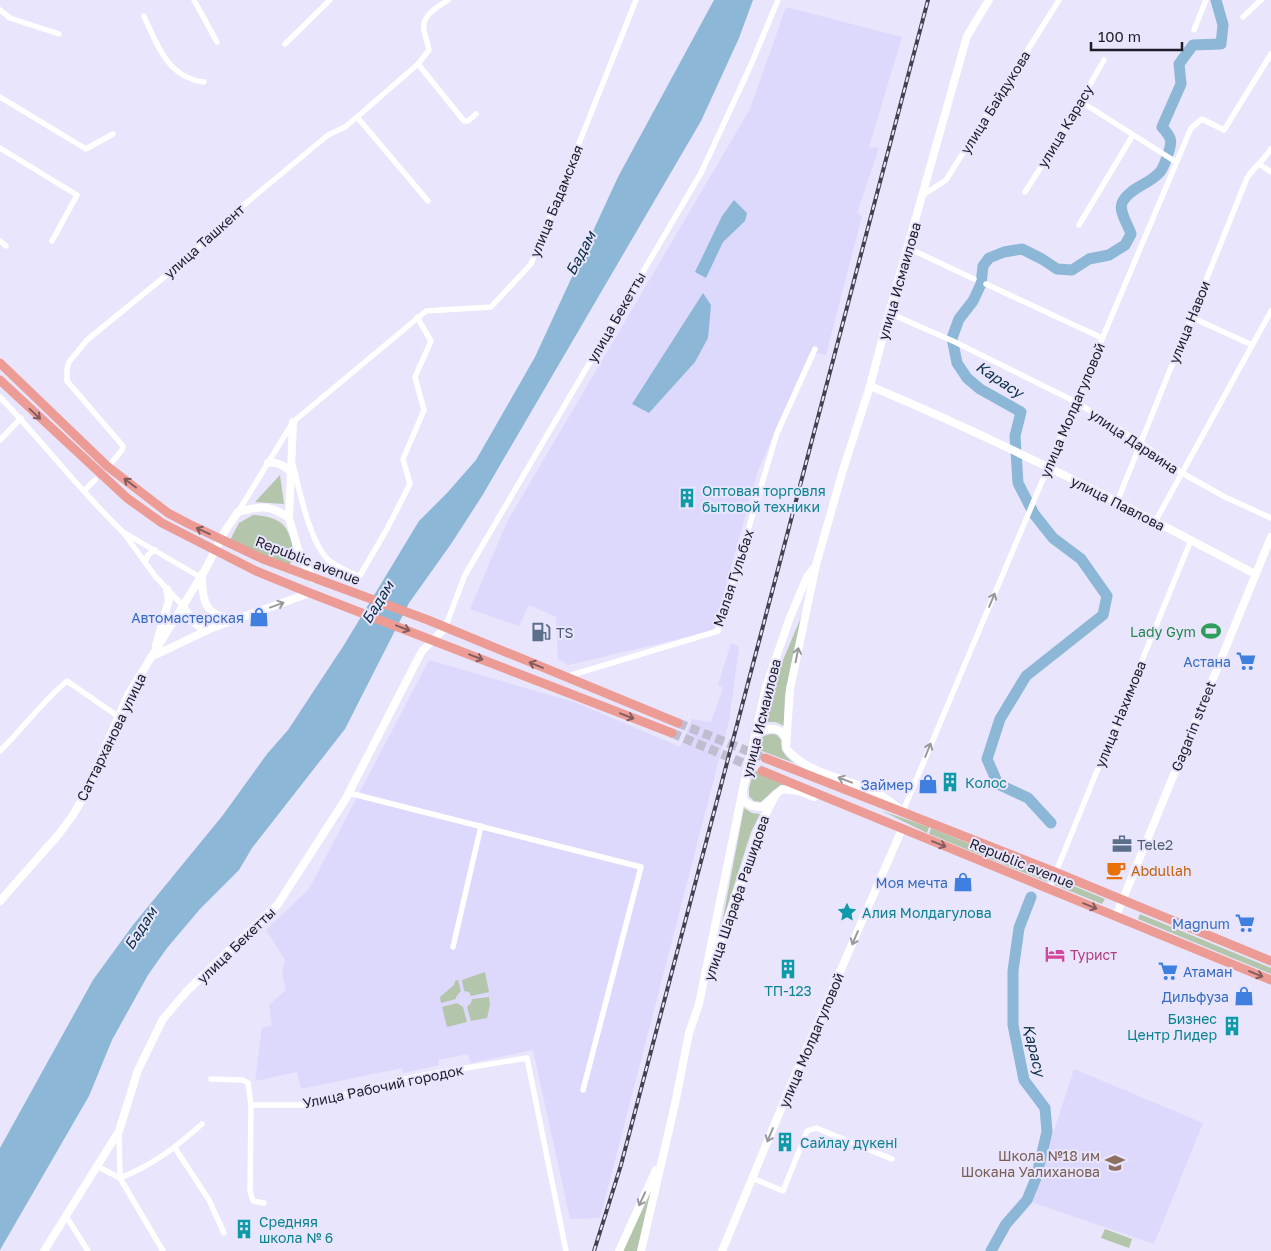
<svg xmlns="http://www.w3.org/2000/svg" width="1271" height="1251" viewBox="0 0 1271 1251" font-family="'Golos Text',sans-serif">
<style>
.built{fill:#ddd9fd}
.green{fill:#b3c5ab}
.water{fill:#8cb7d7}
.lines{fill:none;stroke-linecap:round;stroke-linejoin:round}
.river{stroke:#8cb7d7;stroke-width:11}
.primary-tunnel{stroke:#c0bdd1;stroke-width:9;stroke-dasharray:9 4.5;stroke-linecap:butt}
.street{stroke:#fff;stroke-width:5.5}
.secondary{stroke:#fff;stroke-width:8}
.primary{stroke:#ec9c95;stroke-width:9}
.rail-casing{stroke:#43414e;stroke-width:4}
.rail{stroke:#e8e5fc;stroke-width:2;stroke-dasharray:5.5;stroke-linecap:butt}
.oneway{stroke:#855c5e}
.oneway2{stroke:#9a999e}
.labels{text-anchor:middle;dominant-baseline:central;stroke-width:4;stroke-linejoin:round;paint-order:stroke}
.street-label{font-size:14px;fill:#1e1d27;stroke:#e8e5fc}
.culture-label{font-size:14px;fill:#0d838f;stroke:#e8e5fc;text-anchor:start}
.shop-label{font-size:14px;fill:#366cbe;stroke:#e8e5fc;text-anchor:end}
.leisure-label{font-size:14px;fill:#27864d;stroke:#e8e5fc;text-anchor:end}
.service-label{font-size:14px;fill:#4e5e75;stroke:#e8e5fc;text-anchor:start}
.food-label{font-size:14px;fill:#c56008;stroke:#e8e5fc;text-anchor:start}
.hotel-label{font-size:14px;fill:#b23c85;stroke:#e8e5fc;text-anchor:start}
.education-label{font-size:14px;fill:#785e54;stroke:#e8e5fc;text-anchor:end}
.water-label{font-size:15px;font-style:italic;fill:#0c2f46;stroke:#e8e5fc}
</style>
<rect width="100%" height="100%" fill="#e8e5fc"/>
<g class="built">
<polygon points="786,7 902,37 869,147 879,148 857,213 862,216 826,355 810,352 758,471 713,631 568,665 558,659 556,617 529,605 519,626 470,609 507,522 750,109"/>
<polygon points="731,643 739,647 729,721 600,1218 570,1219 533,1050 471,1063 468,1054 438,1060 439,1065 403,1073 402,1068 301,1089 297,1072 255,1081 262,1027 272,1026 269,1005 286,990 282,973 285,960 266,930 309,889 429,660 574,702 680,747 692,719 711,722 723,688 718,685"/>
<polygon points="1074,1069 1203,1123 1154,1244 1031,1202"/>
</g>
<g class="green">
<polygon points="280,475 284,504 255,502"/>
<path d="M 253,515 C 285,517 290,528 294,557 L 290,564 L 283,564 L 230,540 L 239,523 Z"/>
<polygon points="810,596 785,695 784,726 776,722 766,722 778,672"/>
<path d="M 772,734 L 777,735 L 781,740 C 781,752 785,756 794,763 L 759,750 L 761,738 L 766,735 Z"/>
<path d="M 754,770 L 796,786 C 774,785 777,789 761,802 L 754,801 L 749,796 L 749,788 Z"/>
<polygon points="744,808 752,813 760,814 751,832 722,923"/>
<polygon points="882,811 929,827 927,833"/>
<polygon points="931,828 1049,876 1047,882 929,834"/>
<polygon points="1057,879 1105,899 1102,904 1055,885"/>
<polygon points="1140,914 1271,968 1271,974 1138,919"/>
<polygon points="485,972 489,992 471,996 469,992 464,991 462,980"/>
<polygon points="458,980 461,991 456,997 456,999 441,1003 440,997 454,985 455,981"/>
<polygon points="489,997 490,1005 487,1018 471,1021 467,1007 471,1003 472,999"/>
<polygon points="457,1003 463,1007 467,1022 447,1027 442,1007"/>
<polygon points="655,1176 639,1251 623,1251"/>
<polygon points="1105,1229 1132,1239 1129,1248 1101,1238"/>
</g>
<g class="water">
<polygon points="714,0 753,0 739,38 701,121 482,496 451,544 409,603 345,729 252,848 239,870 200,909 167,948 148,975 112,1040 89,1096 0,1250 0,1148 93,980 133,925 223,815 267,754 288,730 344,645 419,521 447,493 476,460 535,357 618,177"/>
<polygon points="734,200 747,213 745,221 723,242 706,278 695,272 722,216"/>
<polygon points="703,293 711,305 708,338 695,362 649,413 632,404"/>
</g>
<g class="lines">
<g class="river">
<path d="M 1051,823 L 1028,798 L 998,784 L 987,759 L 1000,719 L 1026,676 L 1103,615 L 1107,596 L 1081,559 L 1053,538 L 1034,514 L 1018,483 L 1015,436 L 1021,412 L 980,389 L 967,378 L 957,363 L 952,338 L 959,319 L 973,301 L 981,284 L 983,266 L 989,258 L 1004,252 L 1022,249 L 1042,259 L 1057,269 L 1072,270 L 1089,259 L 1109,255 L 1125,245 L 1131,234 C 1128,224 1117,210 1123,201 C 1131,187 1150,184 1160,172 C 1164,167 1166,160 1168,154 C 1173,140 1171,137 1162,127 L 1181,84 L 1179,64 L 1193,45 L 1221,44 L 1223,25 L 1216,0"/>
<polyline points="991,1251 1006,1224 1027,1200 1036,1178 1047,1132 1045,1108 1024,1080 1013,1025 1013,971 1019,928 1031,897"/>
</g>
<g class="primary-tunnel">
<polyline points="678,723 765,758"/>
<polyline points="672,733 762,771"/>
</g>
<g class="street">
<polyline points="194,0 217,42"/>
<polyline points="0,10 10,18 59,34"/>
<path d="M 144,16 C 157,45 168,78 204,82"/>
<polyline points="1243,17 1261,0"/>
<polyline points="1194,30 1206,0"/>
<polyline points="285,44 330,0"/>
<polyline points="418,64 464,121 468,121 476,114"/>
<polyline points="0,97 86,149 113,134"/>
<polyline points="1080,101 1176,162"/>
<path d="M 357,117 L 418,64 L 429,50 C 428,43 425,37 424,30 C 421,16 437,7 448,0"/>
<polyline points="0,148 77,195 52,241"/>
<polyline points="1259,164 1271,172"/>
<polyline points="1025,192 1055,145 1104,60"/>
<polyline points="923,195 946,180 1059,0"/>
<polyline points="1079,225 1133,135"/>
<polyline points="0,241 6,246"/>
<polyline points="908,248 974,279"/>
<polyline points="986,284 1102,338"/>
<polyline points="889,313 955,342 1076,402 1141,443 1182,473 1225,497 1271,518"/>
<polyline points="1191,317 1252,345"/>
<path d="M 0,397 C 42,441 79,490 123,532"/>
<polyline points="0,440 21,418"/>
<polyline points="112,462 122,450 123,446 67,381 67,369 69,362 87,340 185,260 233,214 328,135 345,127 357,117 428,201"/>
<path d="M 293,465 C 299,489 311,548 331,562 C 339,568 350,572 359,577 L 387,529 L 410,484 L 403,459 L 424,410 L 415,377 L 431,341 L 417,317"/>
<polyline points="84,491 95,480"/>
<path d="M 1117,502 L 1247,178 C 1254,167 1264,160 1271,149"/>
<polyline points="238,512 293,422 426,311 491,307 531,264 636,0"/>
<polyline points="1155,522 1271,311"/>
<polyline points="145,562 148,555 155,550"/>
<polyline points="183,606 155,576 123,532 200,577"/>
<polyline points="445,628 465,575 701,173 750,67 778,0"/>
<polyline points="565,677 718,631 777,433 815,349"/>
<path d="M 0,751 C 23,728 42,702 67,681 L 119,717"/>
<polyline points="349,793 641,867 583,1090"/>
<polyline points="903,811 1191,128 1202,119 1224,130 1271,54"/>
<polyline points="1049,889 1191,540"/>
<polyline points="453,947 481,826"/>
<polyline points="211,1079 243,1080 248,1083 251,1105 250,1191 253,1201 264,1203"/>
<polyline points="251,1105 304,1105 418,1076 527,1058 566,1251"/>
<polyline points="119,1131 120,1178 163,1251"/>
<polyline points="175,1148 209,1200 224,1233"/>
<path d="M 97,1166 L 120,1178 C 153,1165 176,1147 202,1124"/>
<polyline points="752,1178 783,1191 807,1131 816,1128 892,1159"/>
<polyline points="66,1216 88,1251"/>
</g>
<g class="secondary">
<path d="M 870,386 C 1002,441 1129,507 1255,574"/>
<polyline points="293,422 289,518 300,556 313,579"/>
<path d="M 268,463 C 278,462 283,465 291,472"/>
<path d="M 202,575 C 202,601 205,618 236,618"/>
<polyline points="183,606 192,621 206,631"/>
<polyline points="156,645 169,600 167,589"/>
<polyline points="151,657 212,628 310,593"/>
<path d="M 756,733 C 767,728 781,725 786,739"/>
<polyline points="743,794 744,801 752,806 762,807 782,789 799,791 814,797"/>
<path d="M 900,809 C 892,803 885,797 877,793 C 848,778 807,775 786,748 L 790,689 L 816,565 L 843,470 L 870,386 L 889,313 L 967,36 L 989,0"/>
<path d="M 0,901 L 59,834 L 73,815 L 85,794 L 128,695 L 205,570 L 225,531 L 238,512 C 261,506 268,504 289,518"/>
<polyline points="1116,916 1271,537"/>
<polyline points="709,974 761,824 776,794"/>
<polyline points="44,1251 119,1131 138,1070 163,1019 186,992 278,904 345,800 422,651 445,628"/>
<polyline points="619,1251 656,1170"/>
<polyline points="641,1251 675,1104 689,1033 699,1004 743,789 766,687 789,620 807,577 815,567"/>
<polyline points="722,1251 793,1080 902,829"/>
</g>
<g class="primary">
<polyline points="0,363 107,466 168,513 189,524 263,559 428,620 678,723"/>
<polyline points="0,380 127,498 162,523 256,571 310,593 672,733"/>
<polyline points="765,758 1055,872 1271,961"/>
<polyline points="762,771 1271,980"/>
</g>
<defs>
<polyline id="rail" points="594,1251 621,1165 928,0"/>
</defs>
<use href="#rail" class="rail-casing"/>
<use href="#rail" class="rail"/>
</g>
<defs><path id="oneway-shaft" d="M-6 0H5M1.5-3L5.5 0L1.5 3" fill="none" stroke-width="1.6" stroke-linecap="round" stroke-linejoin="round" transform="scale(1.25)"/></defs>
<g class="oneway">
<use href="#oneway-shaft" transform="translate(35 414) rotate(43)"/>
<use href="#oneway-shaft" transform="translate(130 483) rotate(-143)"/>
<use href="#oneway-shaft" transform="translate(203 531) rotate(-155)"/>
<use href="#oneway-shaft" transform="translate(403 628) rotate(21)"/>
<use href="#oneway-shaft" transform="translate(476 657) rotate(21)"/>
<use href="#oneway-shaft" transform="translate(536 665) rotate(-158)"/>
<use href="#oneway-shaft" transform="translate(627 716) rotate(21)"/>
<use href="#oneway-shaft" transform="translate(939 844) rotate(22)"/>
<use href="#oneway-shaft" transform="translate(1090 906) rotate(22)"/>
<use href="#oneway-shaft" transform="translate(1256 974) rotate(22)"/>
</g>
<g class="oneway2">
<use href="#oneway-shaft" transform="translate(992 600) rotate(-67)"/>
<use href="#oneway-shaft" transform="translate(277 605) rotate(-20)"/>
<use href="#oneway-shaft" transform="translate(797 655) rotate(-79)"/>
<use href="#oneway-shaft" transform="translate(928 750) rotate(-68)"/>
<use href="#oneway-shaft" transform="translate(845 780) rotate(-159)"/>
<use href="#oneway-shaft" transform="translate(855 938) rotate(113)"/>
<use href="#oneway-shaft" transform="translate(770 1135) rotate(113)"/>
<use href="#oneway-shaft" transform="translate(642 1199) rotate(115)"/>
</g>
<defs>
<symbol id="building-bare" viewBox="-9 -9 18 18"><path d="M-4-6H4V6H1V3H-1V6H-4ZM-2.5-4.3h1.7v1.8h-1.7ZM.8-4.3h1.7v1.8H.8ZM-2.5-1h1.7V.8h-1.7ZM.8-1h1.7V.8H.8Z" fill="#0f9aa8" stroke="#e8e5fc" stroke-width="2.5" paint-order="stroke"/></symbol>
<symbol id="shop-bare" viewBox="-9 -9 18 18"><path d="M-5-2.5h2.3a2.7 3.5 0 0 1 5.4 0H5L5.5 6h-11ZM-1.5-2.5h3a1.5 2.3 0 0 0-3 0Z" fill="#3f7fe0" stroke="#e8e5fc" stroke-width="2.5" paint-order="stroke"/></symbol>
<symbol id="stadium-bare" viewBox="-9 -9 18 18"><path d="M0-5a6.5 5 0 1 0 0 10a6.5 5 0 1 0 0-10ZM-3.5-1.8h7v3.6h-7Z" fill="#2e9e5b" stroke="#e8e5fc" stroke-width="2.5" paint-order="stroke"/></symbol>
<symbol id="fuel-bare" viewBox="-9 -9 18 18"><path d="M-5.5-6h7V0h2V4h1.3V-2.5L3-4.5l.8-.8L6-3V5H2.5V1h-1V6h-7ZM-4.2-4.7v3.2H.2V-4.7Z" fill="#5c6f8a" stroke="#e8e5fc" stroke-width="2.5" paint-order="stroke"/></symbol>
<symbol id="supermarket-bare" viewBox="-9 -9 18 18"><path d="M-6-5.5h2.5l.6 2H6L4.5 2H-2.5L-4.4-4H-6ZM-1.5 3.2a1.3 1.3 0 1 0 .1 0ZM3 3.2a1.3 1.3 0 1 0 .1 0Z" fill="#3f7fe0" stroke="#e8e5fc" stroke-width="2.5" paint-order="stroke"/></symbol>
<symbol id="office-bare" viewBox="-9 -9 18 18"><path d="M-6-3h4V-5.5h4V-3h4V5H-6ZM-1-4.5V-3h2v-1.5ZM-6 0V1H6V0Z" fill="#5c6f8a" stroke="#e8e5fc" stroke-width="2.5" paint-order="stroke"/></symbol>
<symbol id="cafe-bare" viewBox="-9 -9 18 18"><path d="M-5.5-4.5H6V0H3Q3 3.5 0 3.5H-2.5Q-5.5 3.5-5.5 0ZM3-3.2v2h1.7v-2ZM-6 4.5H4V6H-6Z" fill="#e8710a" stroke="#e8e5fc" stroke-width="2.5" paint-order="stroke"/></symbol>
<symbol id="sight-bare" viewBox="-9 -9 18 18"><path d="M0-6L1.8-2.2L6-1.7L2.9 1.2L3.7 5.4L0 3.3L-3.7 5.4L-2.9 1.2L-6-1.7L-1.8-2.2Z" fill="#0f9aa8" stroke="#e8e5fc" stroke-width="2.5" paint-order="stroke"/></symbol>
<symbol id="hotel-bare" viewBox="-9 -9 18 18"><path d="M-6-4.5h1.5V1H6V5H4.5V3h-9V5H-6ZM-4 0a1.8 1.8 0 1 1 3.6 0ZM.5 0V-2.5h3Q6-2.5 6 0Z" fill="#d1479c" stroke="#e8e5fc" stroke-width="2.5" paint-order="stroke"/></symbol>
<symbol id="school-bare" viewBox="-9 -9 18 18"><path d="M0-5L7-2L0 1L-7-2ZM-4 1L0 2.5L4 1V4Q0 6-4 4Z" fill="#8d6e63" stroke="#e8e5fc" stroke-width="2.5" paint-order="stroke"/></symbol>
</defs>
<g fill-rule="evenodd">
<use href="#building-bare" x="673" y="484" width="28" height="28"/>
<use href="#shop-bare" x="245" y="603" width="28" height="28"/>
<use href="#stadium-bare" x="1197" y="617" width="28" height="28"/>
<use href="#fuel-bare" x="527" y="618" width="28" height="28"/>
<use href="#supermarket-bare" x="1232" y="647" width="28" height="28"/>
<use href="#building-bare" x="936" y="768" width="28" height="28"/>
<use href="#shop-bare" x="914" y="770" width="28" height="28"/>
<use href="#office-bare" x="1108" y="830" width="28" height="28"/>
<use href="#cafe-bare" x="1102" y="856" width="28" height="28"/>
<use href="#shop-bare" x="949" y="868" width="28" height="28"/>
<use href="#sight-bare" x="833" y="898" width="28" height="28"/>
<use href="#supermarket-bare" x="1231" y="909" width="28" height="28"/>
<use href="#hotel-bare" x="1041" y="940" width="28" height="28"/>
<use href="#building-bare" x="774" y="955" width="28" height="28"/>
<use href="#supermarket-bare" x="1154" y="957" width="28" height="28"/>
<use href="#shop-bare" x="1230" y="982" width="28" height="28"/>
<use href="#building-bare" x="1218" y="1012" width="28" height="28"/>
<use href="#building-bare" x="771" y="1128" width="28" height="28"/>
<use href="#school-bare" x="1101" y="1149" width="28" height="28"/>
<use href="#building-bare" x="230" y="1215" width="28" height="28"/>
</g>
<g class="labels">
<g class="street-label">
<text transform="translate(995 102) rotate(-58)">улица Байдукова</text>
<text transform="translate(1065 126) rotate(-59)">улица Карасу</text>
<text transform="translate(556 201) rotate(-68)">улица Бадамская</text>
<text transform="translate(204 241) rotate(-42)">улица Ташкент</text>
<text transform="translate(899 281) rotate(-74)">улица Исмаилова</text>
<text transform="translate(616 317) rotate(-60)">улица Бекетты</text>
<text transform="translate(1189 322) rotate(-68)">улица Навои</text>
<text transform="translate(1072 410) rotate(-67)">улица Молдагуловой</text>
<text transform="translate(1134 441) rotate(34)">улица Дарвина</text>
<text transform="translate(1118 503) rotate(27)">улица Павлова</text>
<text transform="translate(308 560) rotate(21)">Republic avenue</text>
<text transform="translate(733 578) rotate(-72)">Малая Гульбах</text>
<text transform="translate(1120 714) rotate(-68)">улица Нахимова</text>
<text transform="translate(761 718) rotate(-76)">улица Исмаилова</text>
<text transform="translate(1193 726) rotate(-68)">Gagarin street</text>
<text transform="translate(111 737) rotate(-64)">Саттарханова улица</text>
<text transform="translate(1022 863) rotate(22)">Republic avenue</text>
<text transform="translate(736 898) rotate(-71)">улица Шарафа Рашидова</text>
<text transform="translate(236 945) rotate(-44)">улица Бекетты</text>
<text transform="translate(811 1040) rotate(-67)">улица Молдагуловой</text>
<text transform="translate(383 1086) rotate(-12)">Улица Рабочий городок</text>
</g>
<g class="culture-label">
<text x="702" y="490">Оптовая торговля<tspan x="702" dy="16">бытовой техники</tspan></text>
<text x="965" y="782">Колос</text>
<text x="862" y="912">Алия Молдагулова</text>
<text x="788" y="990" text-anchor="middle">ТП-123</text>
<text x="1217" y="1018" text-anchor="end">Бизнес<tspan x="1217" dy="16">Центр Лидер</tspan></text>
<text x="800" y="1142">Сайлау дүкені</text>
<text x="259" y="1221">Средняя<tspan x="259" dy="16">школа № 6</tspan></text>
</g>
<g class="shop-label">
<text x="244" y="617">Автомастерская</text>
<text x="1231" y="661">Астана</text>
<text x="913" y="784">Займер</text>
<text x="948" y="882">Моя мечта</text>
<text x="1230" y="923">Magnum</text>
<text x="1183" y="971" text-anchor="start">Атаман</text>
<text x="1229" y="996">Дильфуза</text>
</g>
<g class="leisure-label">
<text x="1196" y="631">Lady Gym</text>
</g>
<g class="service-label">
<text x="556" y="632">TS</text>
<text x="1137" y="844">Tele2</text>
</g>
<g class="food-label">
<text x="1131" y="870">Аbdullah</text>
</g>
<g class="hotel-label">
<text x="1070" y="954">Турист</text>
</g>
<g class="education-label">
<text x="1100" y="1155">Школа №18 им<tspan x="1100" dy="16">Шокана Уалиханова</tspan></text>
</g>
<g class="water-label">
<text transform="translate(580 253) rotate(-62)">Бадам</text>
<text transform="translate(1000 379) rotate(34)">Карасу</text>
<text transform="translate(377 602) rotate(-58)">Бадам</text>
<text transform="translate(140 928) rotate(-57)">Бадам</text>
<text transform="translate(1035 1050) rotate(77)">Қарасу</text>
</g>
</g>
<path d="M1091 42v8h91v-8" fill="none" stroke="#1e1d27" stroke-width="2.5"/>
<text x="1098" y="42" font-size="15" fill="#1e1d27" stroke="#e8e5fc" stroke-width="4" paint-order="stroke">100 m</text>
</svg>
